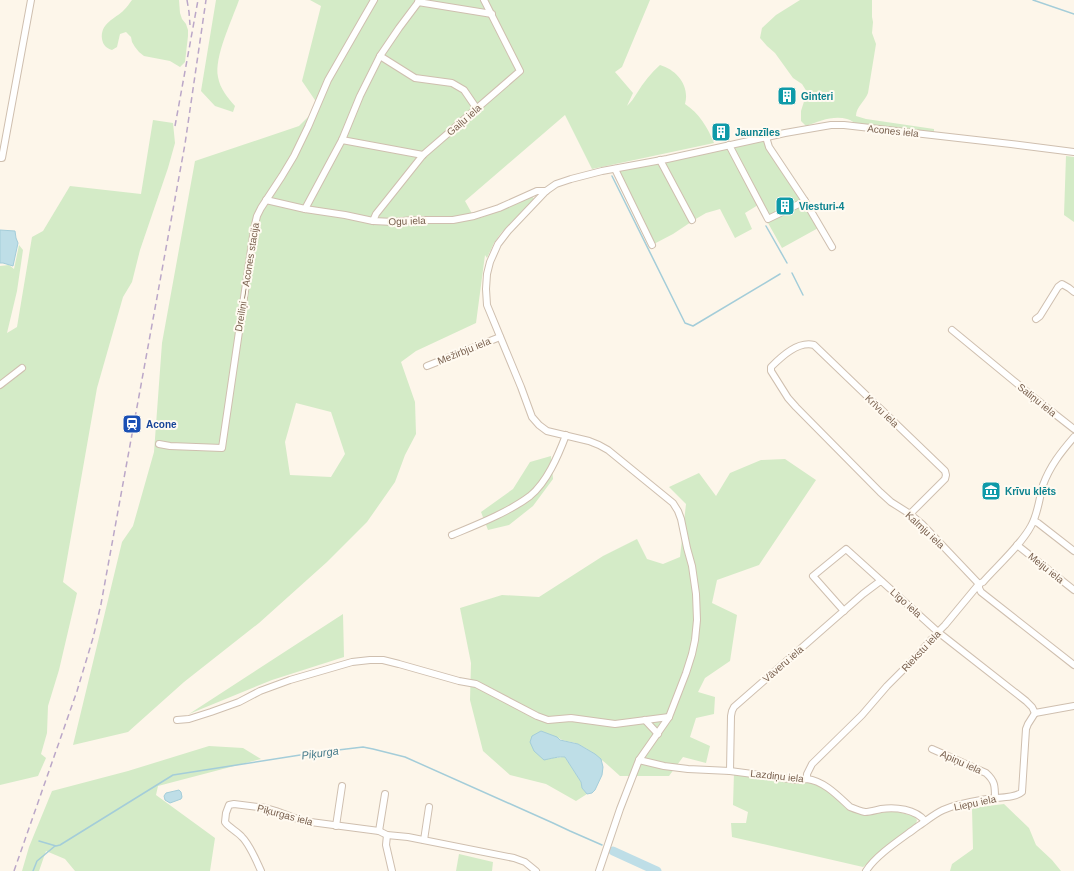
<svg xmlns="http://www.w3.org/2000/svg" width="1074" height="871" viewBox="0 0 1074 871" font-family="Arial,sans-serif">
<style>
.green{fill:#d4ebc7;fill-rule:evenodd}
.water{fill:#bedee7;stroke:#a4cdd9}
.lines{fill:none;stroke-linecap:round;stroke-linejoin:round}
.stream{stroke:#a4cdd9;stroke-width:1.5}
.river{stroke:#bedee7;stroke-width:9}
.minor-casing{stroke:#cfbfaf;stroke-width:8}
.minor{stroke:#fff;stroke-width:6}
.rail{stroke:#bba7c8;stroke-width:1.5;stroke-dasharray:6 4;stroke-linecap:butt}
.labels{text-anchor:middle;dominant-baseline:central;stroke-width:4;stroke-linejoin:round;paint-order:stroke}
.culture-label{font-size:10px;font-weight:bold;fill:#0d838f;stroke:#fffaf1;text-anchor:start}
.street-label{font-size:10px;fill:#785f4d;stroke:#fffaf1}
.transit-label{font-size:10px;font-weight:bold;fill:#164399;stroke:#fffaf1;text-anchor:start}
.water-label{font-size:11px;font-style:italic;fill:#467b8b;stroke:#fffaf1}
</style>
<rect width="100%" height="100%" fill="#fdf6ea"/>
<g class="green">
<path d="M 132,0 L 179,0 L 180,13 L 182,19 L 186,24 L 188,30 L 188,36 L 185,62 L 180,67 L 170,61 L 144,56 L 139,52 L 135,47 L 132,42 L 131,37 L 126,32 L 120,34 L 117,47 L 112,50 C 106,48 103,45 102,39 C 100,23 115,19 124,10 C 127,7 129,4 132,0 Z"/>
<path d="M 216,0 L 239,0 C 232,20 214,57 218,77 C 220,89 228,98 235,106 L 233,112 L 215,106 L 201,91 Z"/>
<path d="M 310,0 L 650,0 L 622,67 L 615,72 L 633,93 L 627,106 C 631,102 634,98 637,93 C 643,83 651,73 660,65 C 677,70 690,86 685,104 C 699,113 708,128 714,143 L 592,169 L 565,115 L 465,201 L 475,219 L 483,217 L 532,196 L 534,199 L 501,233 L 494,243 L 487,258 L 485,255 L 476,323 L 416,351 L 401,362 L 415,402 L 416,434 L 405,455 L 395,482 L 367,522 L 327,562 L 259,623 L 184,682 L 128,732 L 73,745 L 122,542 L 133,526 L 154,452 L 162,343 L 195,161 L 299,126 L 319,106 L 302,81 L 321,6 ZM 296,403 L 331,412 L 345,454 L 331,477 L 290,475 L 285,442 Z"/>
<path d="M 800,0 L 872,0 L 872,17 L 873,22 L 872,33 L 876,44 L 868,93 C 865,101 856,107 856,116 L 866,119 L 934,129 L 934,135 L 858,125 C 855,123 851,120 847,119 C 834,115 819,121 806,126 L 801,121 L 801,111 L 807,92 L 802,84 L 793,78 L 775,53 L 767,46 L 760,38 L 762,28 L 776,15 Z"/>
<polygon points="153,120 173,123 175,143 168,168 140,250 132,282 123,297 97,388 63,582 77,593 59,670 48,706 47,733 41,754 46,758 38,776 0,785 0,266 9,265 14,269 19,245 23,250 17,291 7,333 17,327 32,237 43,231 70,186 141,194"/>
<polygon points="766,137 820,227 782,248 758,205 745,213 752,229 735,238 720,209 706,213 694,220 673,234 652,245 616,169"/>
<polygon points="1066,156 1074,157 1074,222 1064,215"/>
<polygon points="551,456 553,479 533,506 509,525 488,530 481,512 513,489 530,462"/>
<path d="M 785,459 L 816,480 L 759,565 L 717,580 L 712,603 L 737,615 L 730,661 L 705,678 L 698,692 L 715,697 L 714,714 L 696,718 L 690,737 L 710,746 L 706,763 L 683,757 L 669,776 L 620,776 C 607,764 594,752 578,744 C 571,741 563,742 557,737 L 557,758 L 562,757 L 565,757 L 581,782 L 582,788 L 587,794 L 576,801 L 546,784 L 510,775 L 483,751 L 470,700 L 471,663 L 460,608 L 502,595 L 539,597 L 603,556 L 637,539 L 647,559 L 663,564 L 680,557 L 686,504 L 669,487 L 699,473 L 716,496 L 730,473 L 761,460 Z"/>
<polygon points="343,614 344,657 272,680 189,714"/>
<polygon points="209,746 243,748 261,759 158,786 156,795 215,838 210,871 75,871 65,859 46,851 39,871 22,871 29,847 52,791 128,771"/>
<polygon points="734,773 810,783 822,787 852,810 866,815 893,811 914,816 917,820 916,824 863,867 732,837 731,823 746,823 748,812 733,805"/>
<polygon points="1004,804 1029,828 1036,845 1052,860 1061,871 950,871 952,864 973,849 972,808"/>
<polygon points="459,854 493,862 492,871 456,871"/>
</g>
<g class="water">
<polygon points="0,230 15,231 16,238 18,243 13,266 3,263 0,263"/>
<path d="M 541,731 L 557,737 L 560,740 L 578,744 L 595,754 L 601,759 L 603,767 L 602,775 L 595,790 L 592,793 L 587,794 L 582,788 L 581,782 L 565,757 C 560,756 549,759 544,760 L 534,751 L 530,742 L 532,736 Z"/>
<polygon points="179,790 181,792 182,797 181,799 170,803 165,800 164,796 166,793"/>
</g>
<g class="lines">
<g class="stream">
<polyline points="1033,0 1074,14"/>
<polyline points="612,176 685,323 693,326 780,274"/>
<polyline points="766,226 787,263"/>
<polyline points="792,273 803,295"/>
<polyline points="39,841 56,846 60,845 173,775 313,753 363,747 373,749 405,757 553,823 570,831 602,845"/>
<polyline points="33,871 37,861 55,846"/>
</g>
<polyline class="river" points="613,851 657,871"/>
<defs>
<g id="minor">
<polyline points="418,2 492,14"/>
<polyline points="380,56 415,78 452,83 464,90 477,109"/>
<polyline points="766,137 769,147 805,201 832,247"/>
<polyline points="342,140 423,155"/>
<polyline points="729,145 768,219 805,201"/>
<polyline points="0,158 2,158 31,0"/>
<polyline points="660,160 692,220"/>
<polyline points="615,169 652,245"/>
<polyline points="266,200 305,209 345,215 373,221 394,222 412,220 453,220 474,216 499,208 537,191 546,191"/>
<polyline points="305,209 342,140 360,96 380,56 399,28 420,0"/>
<polyline points="373,221 376,214 423,155 520,71 484,0"/>
<polyline points="1036,319 1040,316 1058,287 1062,284 1069,288 1074,292"/>
<polyline points="952,330 1037,400 1074,429"/>
<polyline points="427,366 500,337"/>
<polyline points="0,385 22,368"/>
<polyline points="159,444 170,446 222,448 254,229 257,216 261,208 282,176 294,156 308,127 328,80 363,19 374,0"/>
<path d="M 910,514 L 945,479 L 946,475 L 945,471 L 814,345 C 798,341 782,356 771,367 L 771,371 L 788,398 L 796,407 L 880,492 L 891,502 L 910,514 L 922,524 L 979,584 L 979,588 L 981,592 L 1074,665"/>
<polyline points="1034,521 1038,523 1074,551"/>
<path d="M 452,535 C 476,525 509,512 530,496 C 547,482 558,456 566,435"/>
<polyline points="1017,545 1074,590"/>
<polyline points="844,611 813,576 846,549 938,632 1026,701 1032,707 1035,713"/>
<polyline points="1035,713 1074,706"/>
<polyline points="177,720 189,719 211,712 239,702 260,691 290,680 352,662 370,660 383,660 399,664 459,681 476,684 537,716 548,720 571,718 615,724 669,717"/>
<polyline points="645,720 658,734"/>
<path d="M 932,749 L 986,773 C 995,781 995,786 995,798"/>
<path d="M 639,760 L 664,766 L 688,769 L 730,771 L 797,780 C 800,780 804,779 807,779 C 824,781 838,796 850,807 C 855,809 860,811 865,812 C 870,812 876,810 881,809 C 896,807 915,809 925,821"/>
<polyline points="730,771 731,716 732,711 734,707 863,594 879,582 882,582"/>
<path d="M 807,779 L 807,774 L 812,764 L 862,715 L 887,686 L 916,657 L 938,632 L 945,625 L 979,584 L 983,582 C 997,566 1021,545 1031,526 C 1038,514 1039,499 1043,485 C 1050,466 1061,452 1074,437"/>
<polyline points="336,826 342,786"/>
<polyline points="379,831 385,794"/>
<polyline points="387,835 386,845 392,871"/>
<polyline points="424,840 429,807"/>
<path d="M 261,871 C 256,860 250,845 242,837 C 237,831 229,828 225,822 L 226,813 L 229,805 L 234,804 L 266,808 L 276,811 L 303,821 L 379,831 L 387,835 L 408,837 L 514,858 L 525,862 L 536,871"/>
<polyline points="599,871 620,809 639,760 669,717 686,673 692,654 695,640 697,620 696,594 692,566 687,548 681,519 678,511 673,503 608,450 599,445 589,441 547,431 539,425 532,417 521,387 487,305 486,289 487,274 490,262 498,244 508,231 546,191 556,184 571,179 602,171 667,159 785,133 831,125 844,125 1011,144 1074,152"/>
<path d="M 866,871 C 876,855 901,839 917,827 C 925,822 934,814 943,810 C 954,805 969,802 981,800 C 993,797 1015,799 1022,792 L 1026,729 L 1028,724 L 1035,713"/>
</g>
</defs>
<use href="#minor" class="minor-casing"/>
<use href="#minor" class="minor"/>
<g class="rail">
<polyline points="187,0 189,12 190,25"/>
<polyline points="175,126 198,0"/>
<polyline points="14,871 77,691 93,638 101,604 185,144 206,0"/>
</g>
</g>
<defs>
<symbol id="building-square" viewBox="-11 -11 22 22"><rect x="-9" y="-9" width="18" height="18" rx="4" fill="#0f9aa8" stroke="#fffaf1"/><path d="M-4-6H4V6H1V3H-1V6H-4ZM-2.5-4.3h1.7v1.8h-1.7ZM.8-4.3h1.7v1.8H.8ZM-2.5-1h1.7V.8h-1.7ZM.8-1h1.7V.8H.8Z" fill="#fff"/></symbol>
<symbol id="station-square" viewBox="-11 -11 22 22"><rect x="-9" y="-9" width="18" height="18" rx="4" fill="#1a4fb4" stroke="#fffaf1"/><path d="M-3-6H3Q5-6 5-4V2Q5 4 3 4L4.5 6H3L1.5 4h-3L-3 6H-4.5L-3 4Q-5 4-5 2V-4Q-5-6-3-6ZM-3.5-4v3h7v-3ZM-3.5 1v1.5H-2V1ZM2 1v1.5H3.5V1Z" fill="#fff"/></symbol>
<symbol id="museum-square" viewBox="-11 -11 22 22"><rect x="-9" y="-9" width="18" height="18" rx="4" fill="#0f9aa8" stroke="#fffaf1"/><path d="M0-6L6-3V-2H-6V-3ZM-5-1h2V3h-2ZM-1-1h2V3h-2ZM3-1h2V3H3ZM-6 4H6V6H-6Z" fill="#fff"/></symbol>
</defs>
<g fill-rule="evenodd">
<use href="#building-square" x="776" y="85" width="22" height="22"/>
<use href="#building-square" x="710" y="121" width="22" height="22"/>
<use href="#building-square" x="774" y="195" width="22" height="22"/>
<use href="#station-square" x="121" y="413" width="22" height="22"/>
<use href="#museum-square" x="980" y="480" width="22" height="22"/>
</g>
<g class="labels">
<g class="culture-label">
<text x="801" y="96">Ginteri</text>
<text x="735" y="132">Jaunzīles</text>
<text x="799" y="206">Viesturi-4</text>
<text x="1005" y="491">Krīvu klēts</text>
</g>
<g class="street-label">
<text transform="translate(464 120) rotate(-41)">Gaiļu iela</text>
<text transform="translate(893 131) rotate(6)">Acones iela</text>
<text transform="translate(407 221) rotate(-2)">Ogu iela</text>
<text transform="translate(247 277) rotate(-81)">Dreiliņi — Acones stacija</text>
<text transform="translate(464 351) rotate(-22)">Mežirbju iela</text>
<text transform="translate(1037 400) rotate(39)">Saliņu iela</text>
<text transform="translate(882 411) rotate(44)">Krīvu iela</text>
<text transform="translate(925 530) rotate(43)">Kalmju iela</text>
<text transform="translate(1046 568) rotate(39)">Meiju iela</text>
<text transform="translate(906 603) rotate(42)">Līgo iela</text>
<text transform="translate(921 651) rotate(-47)">Riekstu iela</text>
<text transform="translate(783 664) rotate(-41)">Vāveru iela</text>
<text transform="translate(961 762) rotate(24)">Apiņu iela</text>
<text transform="translate(777 776) rotate(6)">Lazdiņu iela</text>
<text transform="translate(975 803) rotate(-12)">Liepu iela</text>
<text transform="translate(285 815) rotate(15)">Piķurgas iela</text>
</g>
<g class="transit-label">
<text x="146" y="424">Acone</text>
</g>
<g class="water-label">
<text transform="translate(320 753) rotate(-8)">Piķurga</text>
</g>
</g>
</svg>
